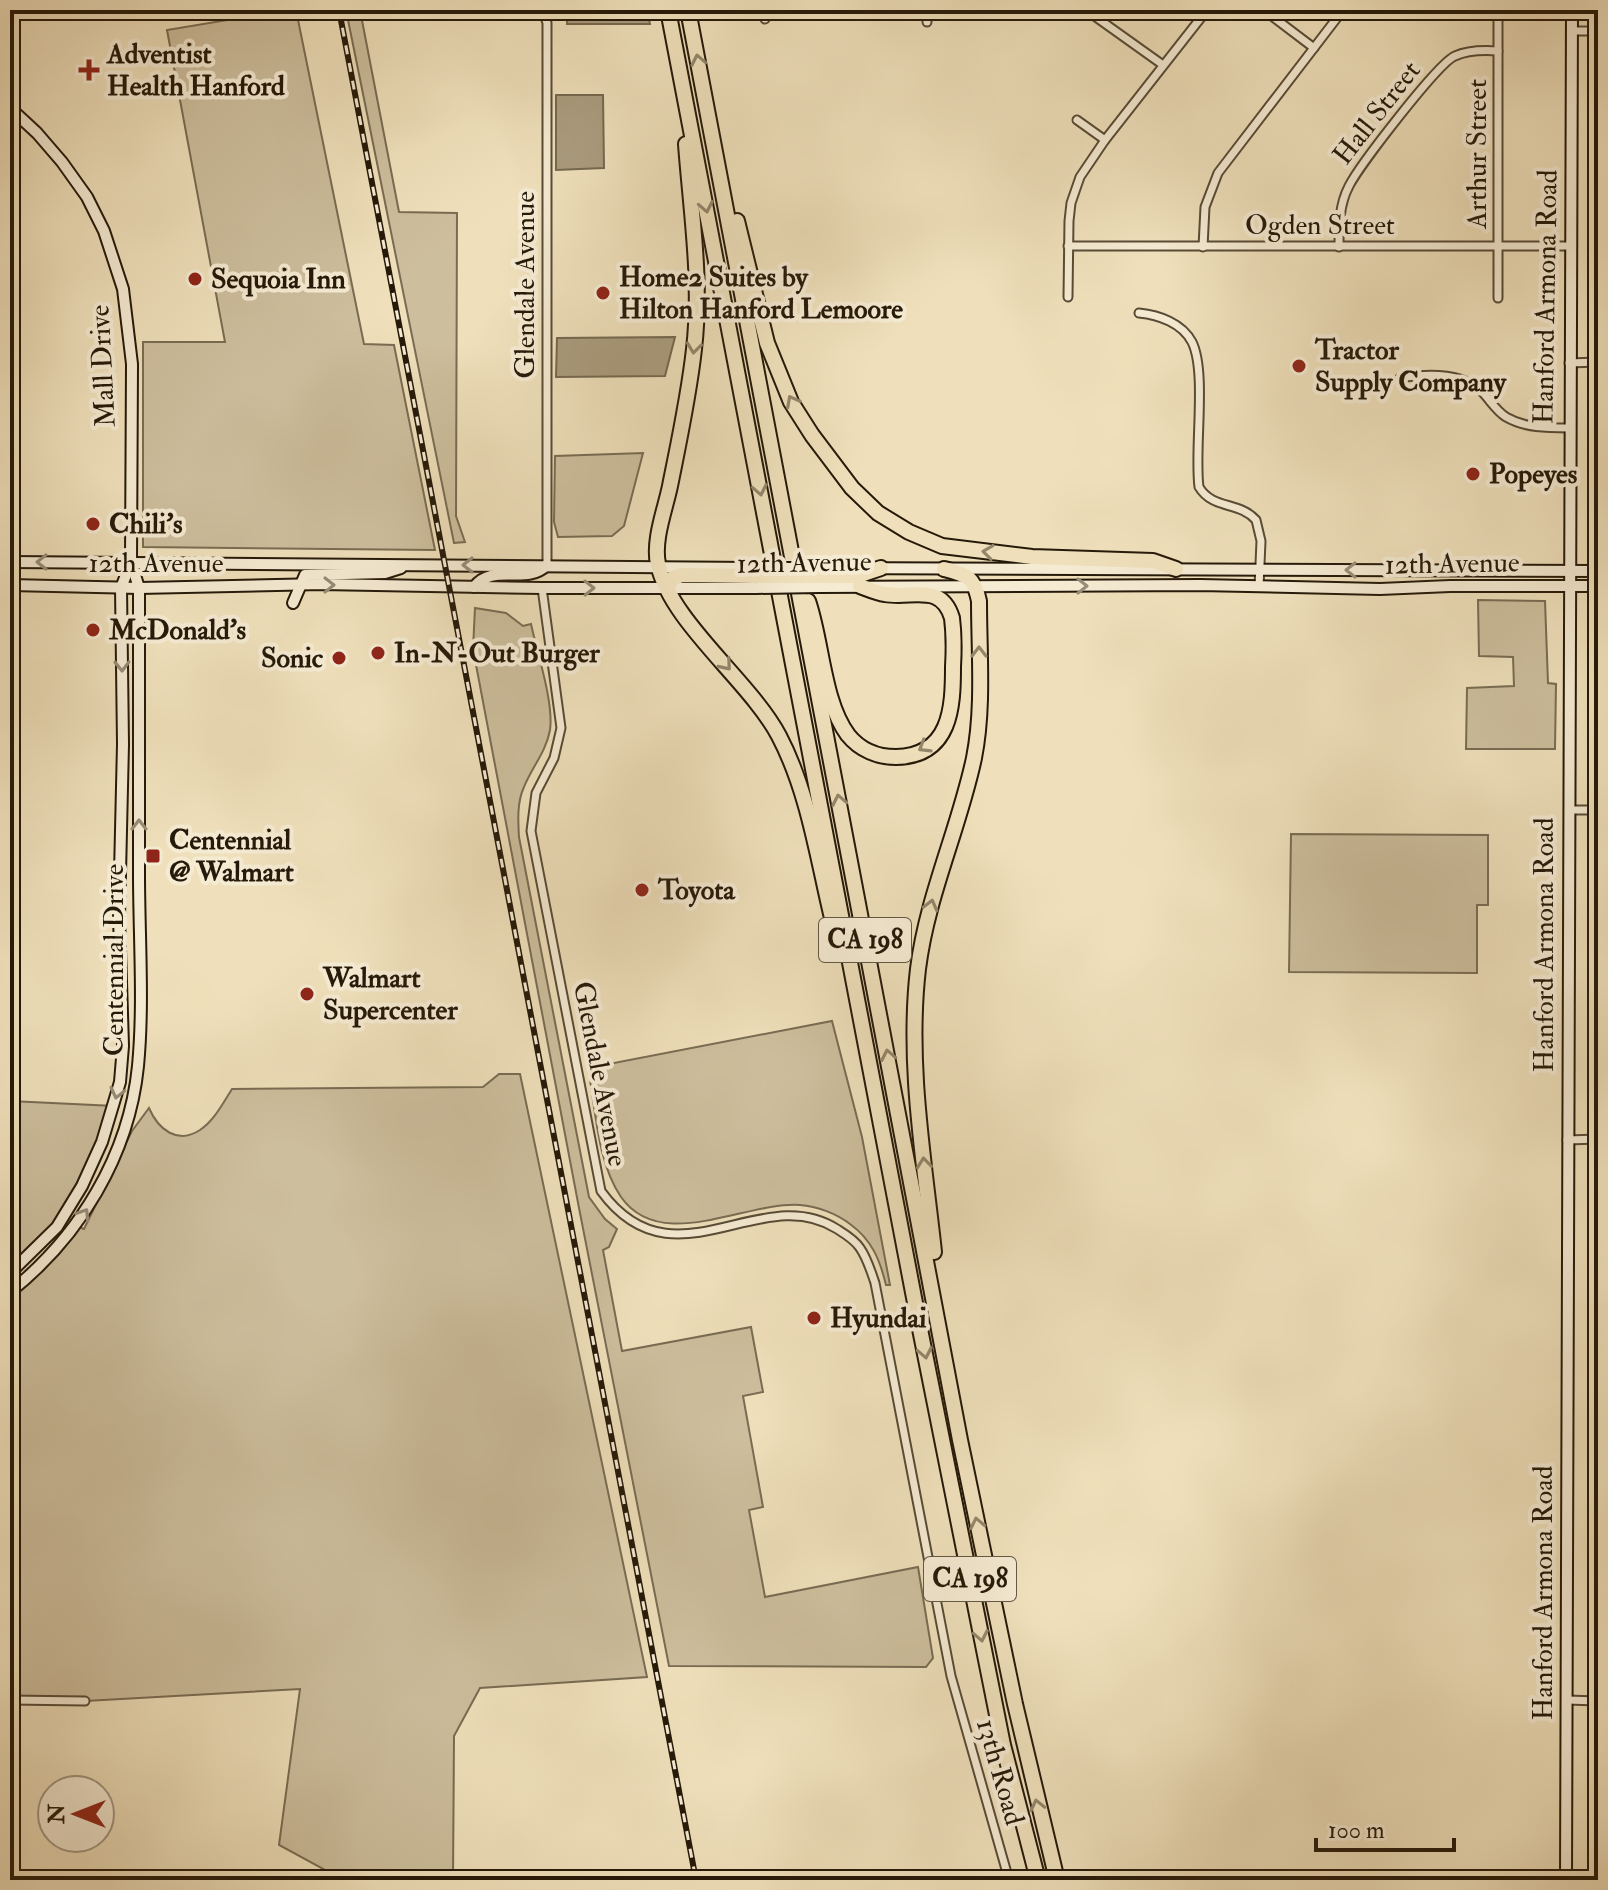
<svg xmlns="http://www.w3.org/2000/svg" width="1608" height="1890" viewBox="0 0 1608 1890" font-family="'IM FELL Double Pica',serif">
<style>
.green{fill:#cdbe9d;stroke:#796c53;stroke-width:2}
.water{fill:#aa9c7e;stroke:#75684f;stroke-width:2}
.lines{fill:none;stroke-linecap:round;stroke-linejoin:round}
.street-casing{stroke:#584b36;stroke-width:11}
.secondary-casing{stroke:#251909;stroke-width:14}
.highway-casing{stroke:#251909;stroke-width:18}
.street{stroke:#f5ebd3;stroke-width:7}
.secondary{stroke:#f5ebd3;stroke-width:10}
.highway{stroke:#efe0bb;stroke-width:14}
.rail-casing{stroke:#251909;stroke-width:6}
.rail{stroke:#f5ebd3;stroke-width:3;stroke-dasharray:9;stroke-linecap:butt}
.secondary-bridge-casing{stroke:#251909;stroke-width:14;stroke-linecap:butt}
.highway-bridge-casing{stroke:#251909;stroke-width:18;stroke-linecap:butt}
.secondary-bridge{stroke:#f5ebd3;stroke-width:10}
.highway-bridge{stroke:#efe0bb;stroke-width:14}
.oneway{stroke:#94866b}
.oneway2{stroke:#978c78}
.poi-dot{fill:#8f2418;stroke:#f5ebd3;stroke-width:3}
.labels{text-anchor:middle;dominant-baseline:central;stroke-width:8;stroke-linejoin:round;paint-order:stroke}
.shield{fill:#f5ebd3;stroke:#635846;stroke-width:2}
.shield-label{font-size:26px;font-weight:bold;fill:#251909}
.poi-label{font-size:28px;font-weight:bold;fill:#251909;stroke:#f5ebd3;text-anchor:start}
.street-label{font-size:28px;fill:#251909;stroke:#f5ebd3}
</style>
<rect width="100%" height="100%" fill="#efe0bb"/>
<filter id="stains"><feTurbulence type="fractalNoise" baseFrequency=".0025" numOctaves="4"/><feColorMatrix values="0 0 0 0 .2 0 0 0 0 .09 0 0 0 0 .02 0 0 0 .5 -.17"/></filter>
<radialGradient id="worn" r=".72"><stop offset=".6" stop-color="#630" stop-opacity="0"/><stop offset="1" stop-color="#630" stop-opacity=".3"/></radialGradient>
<g class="green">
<polygon points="288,10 296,10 364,344 394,345 435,550 143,547 143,342 225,342 167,30"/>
<polygon points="346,10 360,10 399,212 457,213 456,516 465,542 454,543"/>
<polygon points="643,453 624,526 612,536 558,537 554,522 555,456"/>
<polygon points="1478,600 1545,601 1548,683 1556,684 1555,749 1466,749 1467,688 1514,686 1513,657 1479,656"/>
<path d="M 475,608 L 506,613 L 523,626 L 531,624 C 537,652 554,703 550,730 C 546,752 532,767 524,787 C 517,802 518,820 519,837 L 589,1197 L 605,1219 L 617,1229 L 609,1247 L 603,1250 L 622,1351 L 751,1327 L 763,1392 L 743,1396 L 763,1507 L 749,1510 L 765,1597 L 918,1567 L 933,1658 L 926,1667 L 669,1666 L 579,1208 L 473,649 Z"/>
<polygon points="1291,834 1488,835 1488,905 1477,905 1477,973 1289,972"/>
<path d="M 832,1021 L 862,1137 L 890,1285 L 886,1285 C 880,1260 872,1240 850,1224 C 837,1214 817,1206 800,1205 C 746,1201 661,1254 621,1197 C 597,1162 596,1110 588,1068 Z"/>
<path d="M 499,1074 L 520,1074 L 647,1677 L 480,1688 L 454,1736 L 453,1880 L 329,1880 L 329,1872 L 279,1845 L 300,1689 L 85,1701 L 10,1700 L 10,1292 L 76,1226 L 84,1229 L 132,1131 L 149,1108 C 158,1129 177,1145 200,1130 C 214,1121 223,1103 232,1089 L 483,1087 Z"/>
<polygon points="10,1101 114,1106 102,1142 57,1227 10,1273"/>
</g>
<g class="water">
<polygon points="567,10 647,10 650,24 567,24"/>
<polygon points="556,95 603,95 604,168 556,170"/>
<polygon points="675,337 665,376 556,377 557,338"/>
</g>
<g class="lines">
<defs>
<g id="street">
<polyline points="537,10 545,17 547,23 547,565"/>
<polyline points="763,10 765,19"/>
<polyline points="1086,10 1163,65"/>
<polyline points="1264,10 1314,48"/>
<polyline points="927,22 927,10"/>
<polyline points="1572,31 1598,31"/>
<polyline points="1077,120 1105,140"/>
<polyline points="1068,246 1571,246"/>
<polyline points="1203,247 1205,207 1218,173 1343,10"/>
<path d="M 1339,247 C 1339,226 1339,205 1349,186 C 1359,166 1438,63 1455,56 C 1468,50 1484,50 1498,51"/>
<polyline points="1068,297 1069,221 1071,203 1080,177 1105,140 1207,10"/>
<polyline points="1498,298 1498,10"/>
<path d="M 1139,313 C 1159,315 1182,323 1192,342 C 1207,372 1194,450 1199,487 C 1213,510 1239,501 1256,520 L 1261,541 L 1259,587"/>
<polyline points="1569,363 1598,362"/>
<path d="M 1400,378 C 1424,374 1460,372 1480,390 C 1489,398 1495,410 1506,417 C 1525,428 1547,428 1569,428"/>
<path d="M 542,588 L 561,728 L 554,758 L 536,793 L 531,831 L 601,1191 C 673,1290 761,1180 837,1229 C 845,1234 855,1240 860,1248 C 867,1258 871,1271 875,1283 L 951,1676 L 1009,1880"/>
<polyline points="1569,810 1598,810"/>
<polyline points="1567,1140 1598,1139"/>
<polyline points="10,1700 85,1701"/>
<polyline points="1567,1700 1598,1701"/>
</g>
<g id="secondary">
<path d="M 10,108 L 37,133 L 62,162 L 87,197 L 104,231 L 123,289 L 132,364 L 131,562 L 139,588 C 139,683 139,778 139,873 C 139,937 144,1003 138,1066 C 129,1156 79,1237 10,1292"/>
<polyline points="10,562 753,568"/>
<polyline points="817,568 1598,571"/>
<polyline points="10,585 139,588 322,584 542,588 756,588"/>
<path d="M 474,587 C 493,562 526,586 547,565"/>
<polyline points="819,587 1200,585 1380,589 1450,586 1598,586"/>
<polyline points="293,603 305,575 385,573 401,568"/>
<polyline points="10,1273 57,1227 82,1186 102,1142 120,1082 123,1046 119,917 123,744 121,588 131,562"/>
<polyline points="1566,1880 1572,10"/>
</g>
<g id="highway">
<polyline points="668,10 920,1329 1003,1745 1038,1880"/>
<polyline points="688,10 960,1440 1015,1704 1057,1880"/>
<path d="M 686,144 C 691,212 702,280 694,349 C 689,395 679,441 670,486 C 665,510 653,540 658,564 C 670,622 750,681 779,736 C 809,793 818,861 833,922"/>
<polyline points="737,221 767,343 791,402 812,435 852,488 878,513 909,532 942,546 1032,557 1153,561 1176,569"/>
<polyline points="818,576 857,576 881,568"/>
<polyline points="667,587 673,578 682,575 755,576"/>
<path d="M 808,601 C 822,641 823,702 848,735 C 860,750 878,757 896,757 C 951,756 953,707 953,667 C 954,650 954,634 952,618 C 941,582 912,599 885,594 C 877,593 868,589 860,586"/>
<path d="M 934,1252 C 924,1159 907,1063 918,969 C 927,896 959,829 974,758 C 984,708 979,652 979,601 C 974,576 967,575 944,569"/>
</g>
</defs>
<use href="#street" class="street-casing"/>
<use href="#secondary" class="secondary-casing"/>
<use href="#highway" class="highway-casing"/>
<use href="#street" class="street"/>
<use href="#secondary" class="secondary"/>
<use href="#highway" class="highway"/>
<defs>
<polyline id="rail" points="339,10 696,1880"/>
</defs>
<use href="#rail" class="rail-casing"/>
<use href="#rail" class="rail"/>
<defs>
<g id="secondary-bridge">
<polyline points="753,568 817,568"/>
<polyline points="756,588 819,587"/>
</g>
<polyline id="highway-bridge" points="755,576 818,576"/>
</defs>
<use href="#secondary-bridge" class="secondary-bridge-casing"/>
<use href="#highway-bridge" class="highway-bridge-casing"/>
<use href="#secondary-bridge" class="secondary-bridge"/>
<use href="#highway-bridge" class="highway-bridge"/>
</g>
<defs><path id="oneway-chevron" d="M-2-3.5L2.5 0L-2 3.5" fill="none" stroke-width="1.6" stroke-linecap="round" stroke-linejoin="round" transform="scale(2)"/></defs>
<g class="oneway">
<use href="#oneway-chevron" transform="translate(698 60) rotate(-101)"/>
<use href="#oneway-chevron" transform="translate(706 207) rotate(79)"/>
<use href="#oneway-chevron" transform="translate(694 348) rotate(97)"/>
<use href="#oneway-chevron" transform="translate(792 401) rotate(-118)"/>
<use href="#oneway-chevron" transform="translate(760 490) rotate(79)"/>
<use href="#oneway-chevron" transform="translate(988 552) rotate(-173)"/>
<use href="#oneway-chevron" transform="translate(979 652) rotate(-90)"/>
<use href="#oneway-chevron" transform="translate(726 665) rotate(50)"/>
<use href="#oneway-chevron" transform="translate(924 747) rotate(149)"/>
<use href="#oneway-chevron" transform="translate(839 800) rotate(-101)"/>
<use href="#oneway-chevron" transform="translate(931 905) rotate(-76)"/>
<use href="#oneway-chevron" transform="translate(888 1055) rotate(-101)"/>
<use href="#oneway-chevron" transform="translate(924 1163) rotate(-96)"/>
<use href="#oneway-chevron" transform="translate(925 1353) rotate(79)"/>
<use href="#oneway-chevron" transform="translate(977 1523) rotate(-102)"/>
<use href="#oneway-chevron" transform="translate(981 1636) rotate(79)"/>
<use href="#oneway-chevron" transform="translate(1037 1805) rotate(-103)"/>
</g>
<g class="oneway2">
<use href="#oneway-chevron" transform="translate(42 562) rotate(-180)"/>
<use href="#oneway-chevron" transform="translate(468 565) rotate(180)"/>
<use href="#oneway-chevron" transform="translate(1351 570) rotate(-180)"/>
<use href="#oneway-chevron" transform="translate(329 585)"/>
<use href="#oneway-chevron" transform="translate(1082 586)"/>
<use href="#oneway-chevron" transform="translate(589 588) rotate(-1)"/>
<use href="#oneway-chevron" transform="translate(122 666) rotate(89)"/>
<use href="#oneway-chevron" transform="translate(139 825) rotate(-90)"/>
<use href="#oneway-chevron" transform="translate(117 1093) rotate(103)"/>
<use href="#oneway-chevron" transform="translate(84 1214) rotate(-57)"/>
</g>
<g class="poi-dot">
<path d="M85 58h8v8h8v8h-8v8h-8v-8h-8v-8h8z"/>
<circle cx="195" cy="279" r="8"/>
<circle cx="603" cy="293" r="8"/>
<circle cx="1299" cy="366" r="8"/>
<circle cx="1473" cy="474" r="8"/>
<circle cx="93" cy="524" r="8"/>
<circle cx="93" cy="630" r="8"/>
<circle cx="378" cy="653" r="8"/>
<circle cx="339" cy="658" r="8"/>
<rect x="145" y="848" width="16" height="16" rx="4"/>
<circle cx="642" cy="890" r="8"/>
<circle cx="307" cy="994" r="8"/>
<circle cx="814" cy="1318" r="8"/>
</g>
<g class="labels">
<g class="shield">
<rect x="819" y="918" width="92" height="44" rx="6"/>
<rect x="924" y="1557" width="92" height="44" rx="6"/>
</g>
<g class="shield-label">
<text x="865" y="940">CA 198</text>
<text x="970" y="1579">CA 198</text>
</g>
<g class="poi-label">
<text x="107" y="54">Adventist<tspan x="107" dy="32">Health Hanford</tspan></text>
<text x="619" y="277">Home2 Suites by<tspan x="619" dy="32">Hilton Hanford Lemoore</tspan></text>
<text x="211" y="279">Sequoia Inn</text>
<text x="1315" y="350">Tractor<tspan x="1315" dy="32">Supply Company</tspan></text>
<text x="1489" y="474">Popeyes</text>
<text x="109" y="524">Chili's</text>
<text x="109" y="630">McDonald's</text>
<text x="394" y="653">In-N-Out Burger</text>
<text x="323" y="658" text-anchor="end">Sonic</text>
<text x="169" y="840">Centennial<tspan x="169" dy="32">@ Walmart</tspan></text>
<text x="658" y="890">Toyota</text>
<text x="323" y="978">Walmart<tspan x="323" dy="32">Supercenter</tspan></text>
<text x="830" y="1318">Hyundai</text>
</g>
<g class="street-label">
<text transform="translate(1377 113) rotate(-52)">Hall Street</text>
<text transform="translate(1477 154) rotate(-90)">Arthur Street</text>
<text x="1320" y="225">Ogden Street</text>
<text transform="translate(525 285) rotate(-90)">Glendale Avenue</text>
<text transform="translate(1546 297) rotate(-89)">Hanford Armona Road</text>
<text transform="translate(103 366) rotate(-93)">Mall Drive</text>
<text x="156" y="563">12th Avenue</text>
<text transform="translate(804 563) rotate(-1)">12th Avenue</text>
<text transform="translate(1452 564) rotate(-1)">12th Avenue</text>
<text transform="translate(1544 945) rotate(-90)">Hanford Armona Road</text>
<text transform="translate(114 960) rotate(-90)">Centennial Drive</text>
<text transform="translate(600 1074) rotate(79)">Glendale Avenue</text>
<text transform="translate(1543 1593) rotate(-90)">Hanford Armona Road</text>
<text transform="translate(1000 1772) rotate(74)">13th Road</text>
</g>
</g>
<rect width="1608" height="1890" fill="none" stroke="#efe0bb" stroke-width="40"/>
<rect x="12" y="12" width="1584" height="1866" fill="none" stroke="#251909" stroke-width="4"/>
<rect x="20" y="20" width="1568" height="1850" fill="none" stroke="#251909" stroke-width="2"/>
<g transform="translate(76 1814) rotate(270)"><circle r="38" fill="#f5ebd3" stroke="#a29782" stroke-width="2"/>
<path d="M0-6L14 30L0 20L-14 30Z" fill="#8f2418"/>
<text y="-12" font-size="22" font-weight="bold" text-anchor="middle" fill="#251909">N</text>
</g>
<path d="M1316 1838v12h138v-12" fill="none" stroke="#251909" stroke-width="4"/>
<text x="1328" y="1838" font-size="24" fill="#251909" stroke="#f5ebd3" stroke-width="6" paint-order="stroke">100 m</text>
<rect width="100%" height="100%" filter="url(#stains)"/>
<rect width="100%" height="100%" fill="url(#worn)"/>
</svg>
